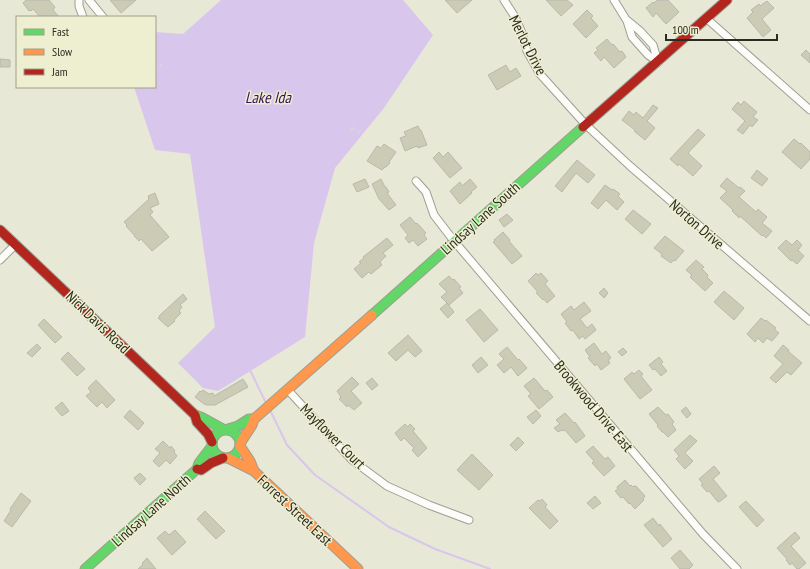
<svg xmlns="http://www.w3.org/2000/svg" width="810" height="569" viewBox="0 0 810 569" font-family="'PT Sans Narrow',sans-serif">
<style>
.water{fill:#d9c6ec}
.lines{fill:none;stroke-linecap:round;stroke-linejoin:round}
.stream{stroke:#d9c6ec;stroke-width:2}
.building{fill:#cbcbb6;stroke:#b9b9ad}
.street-casing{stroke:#9e9e92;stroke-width:9}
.fast-casing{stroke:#9e9e92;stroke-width:11}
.slow-casing{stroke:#9e9e92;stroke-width:11}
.jam-casing{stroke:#9e9e92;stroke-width:11}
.path{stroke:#dadad6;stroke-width:1.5;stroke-dasharray:3 3;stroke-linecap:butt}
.street{stroke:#fcfcf9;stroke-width:7}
.fast{stroke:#63d668;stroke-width:9}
.slow{stroke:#ff974d;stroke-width:9}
.jam{stroke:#b3261e;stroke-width:9}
.labels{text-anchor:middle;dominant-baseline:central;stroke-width:3;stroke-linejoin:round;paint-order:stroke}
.street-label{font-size:15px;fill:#2b2b20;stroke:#eeeed1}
.water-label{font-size:16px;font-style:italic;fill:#3a135a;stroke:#eeeed1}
</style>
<rect width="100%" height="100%" fill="#e8e8d7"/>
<polygon class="water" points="221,0 403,0 433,35 384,108 335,168 314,243 305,337 218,391 203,388 178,363 215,327 190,154 155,150 134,87 155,87 155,32 183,34"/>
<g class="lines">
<g class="stream">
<polyline points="250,370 266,403"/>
<polyline points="270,410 287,445 315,475 389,527 435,549 490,569"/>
</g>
</g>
<g class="building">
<polygon points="26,0 49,0 55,7 53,10 59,17 40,17 33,9 31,11 30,10 29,11 23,3"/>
<polygon points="110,0 136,0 121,13"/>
<polygon points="445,0 472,0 457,13"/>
<polygon points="546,0 567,0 573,5 561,16"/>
<polygon points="657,0 668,0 679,12 666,24 656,13 653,17 646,8 653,2 654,3"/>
<polygon points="767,1 774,8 762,19 771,30 763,37 747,18 753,12 751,10 759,4 760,6"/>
<polygon points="587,10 593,16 591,18 598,26 586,38 573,24"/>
<polygon points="607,39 612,45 613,44 620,52 622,51 626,57 614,68 604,57 601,61 594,53 598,50 596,48"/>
<polygon points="806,50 810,54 810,63 801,55"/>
<polygon points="0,59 10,60 10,67 0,67"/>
<polygon points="506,65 510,72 516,68 521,76 497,90 488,75"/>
<polygon points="744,101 757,112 753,117 758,120 752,127 750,125 743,134 737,130 745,121 732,109 738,102 741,105"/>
<polygon points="653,105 658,108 647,121 655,128 645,140 634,131 635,130 622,120 629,111 634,115 636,112 643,118"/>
<polygon points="418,126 420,130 421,130 427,145 418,148 417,146 405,151 400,138 406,136 404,132"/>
<polygon points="698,129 705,135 688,153 702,166 693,176 679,164 678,166 670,159"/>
<polygon points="794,139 800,144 801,143 810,152 810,159 801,169 782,152"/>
<polygon points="384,144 396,152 389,162 390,163 386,167 385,167 382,170 367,161 377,146 381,148"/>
<polygon points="439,152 443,157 448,152 462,168 450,178 433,158"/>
<polygon points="577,160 595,175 588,183 576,173 562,192 555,186"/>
<polygon points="757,170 768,179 762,186 751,178"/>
<polygon points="727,178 739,188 740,187 745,191 739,197 756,212 758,209 767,217 762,223 772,231 766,238 763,235 762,236 740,216 739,218 732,211 733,210 720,198 727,191 720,186"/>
<polygon points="365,179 369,187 357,192 353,184"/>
<polygon points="381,179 385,187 386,187 389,192 387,193 396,205 389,210 379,199 372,184"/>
<polygon points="470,179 477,187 471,192 472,193 460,204 450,191 460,182 462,186"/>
<polygon points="605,185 612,190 613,189 620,194 618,196 624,202 617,210 606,200 598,209 591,203"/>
<polygon points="155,193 159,204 150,208 153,212 150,215 169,237 152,251 141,239 139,241 134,236 135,236 126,226 127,225 124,222 149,199 148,196"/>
<polygon points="633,210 651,224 642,234 625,219"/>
<polygon points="507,214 513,220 504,227 499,220"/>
<polygon points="410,217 416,224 417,223 426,233 424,235 427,239 418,246 413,240 409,243 405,238 408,235 400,225"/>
<polygon points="503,232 510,240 509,241 522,256 512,264 493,242 495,241 494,240"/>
<polygon points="665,236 684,251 675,261 674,260 671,263 661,256 662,254 654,248"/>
<polygon points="387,238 393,245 383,253 386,256 380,262 382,265 371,274 369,272 362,278 354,269 361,263 359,262 364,258 363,257"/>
<polygon points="786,240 792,245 797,240 802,245 798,250 804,256 797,264 792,260 791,261 778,248"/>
<polygon points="696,260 704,267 702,269 708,275 707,277 713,283 705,291 690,277 692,275 686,270"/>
<polygon points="536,273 538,275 541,273 548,281 545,284 555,296 547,303 544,299 543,300 536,293 538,292 528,281"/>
<polygon points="449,276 453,280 454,279 461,287 459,288 463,293 449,305 441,297 447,292 439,284"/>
<polygon points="604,288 608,293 604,298 599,293"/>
<polygon points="724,291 744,308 734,320 714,302"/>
<polygon points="183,294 187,299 180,305 182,307 179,311 181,313 174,320 175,321 168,327 158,318 160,316 159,316"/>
<polygon points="584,302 591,311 580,319 587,328 592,324 596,330 585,339 583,336 579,339 573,330 571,331 565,323 567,322 561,314 571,306 574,310"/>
<polygon points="447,303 454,312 448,318 440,309"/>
<polygon points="480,309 498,330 484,342 466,320"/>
<polygon points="761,318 765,321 766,320 776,328 774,329 779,333 772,341 767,338 763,343 758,338 755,342 747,334"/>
<polygon points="44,319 62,337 55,343 38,325"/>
<polygon points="408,335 422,351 415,357 408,350 396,361 388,353"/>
<polygon points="594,343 602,354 606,351 611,358 608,360 610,363 601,370 597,364 595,366 588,358 590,357 585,350"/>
<polygon points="37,344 41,348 32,357 27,353"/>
<polygon points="783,345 789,350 788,350 789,352 802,363 791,375 787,372 776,383 770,378 783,364 774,356"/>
<polygon points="507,347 518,360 519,359 527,368 518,376 511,367 504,373 497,365 504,359 499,354"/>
<polygon points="623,348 627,352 622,356 618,352"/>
<polygon points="68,352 85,369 77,376 61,359"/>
<polygon points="481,357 488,365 478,373 472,365"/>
<polygon points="659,357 663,362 661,364 667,371 661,376 655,369 653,370 649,365"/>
<polygon points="639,370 643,374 641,376 652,390 640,399 624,379 632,372 634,374"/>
<polygon points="352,377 359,384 351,391 362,403 354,410 348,405 347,407 339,399 341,397 337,391"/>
<polygon points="372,378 378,385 372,390 366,383"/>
<polygon points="534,378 545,391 547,390 553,397 539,409 528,396 531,394 524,386"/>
<polygon points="243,379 248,387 215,405 207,405 204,404 195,397 200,391 201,392 203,390 209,394 213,393 214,396"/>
<polygon points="96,380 115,400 107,408 102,402 97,407 86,396 91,392 88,388"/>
<polygon points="62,402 69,411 62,416 55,408"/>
<polygon points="658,407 666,415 668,414 674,422 672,424 676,430 668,437 663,432 662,432 657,426 658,425 649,414"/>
<polygon points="686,407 691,414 687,418 681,411"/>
<polygon points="130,410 144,423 138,430 124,417"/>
<polygon points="536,410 541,416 533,424 527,417"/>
<polygon points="565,413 574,423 575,422 585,436 576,443 565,430 563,431 562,430 558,432 554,428 560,424 556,420"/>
<polygon points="405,424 408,427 410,424 415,429 413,431 427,448 418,457 412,450 414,448 404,438 401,441 395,433"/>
<polygon points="690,435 697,441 685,453 693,461 685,469 676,459 679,456 674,450"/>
<polygon points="518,437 524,443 516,451 510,445"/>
<polygon points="163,441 170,448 171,446 175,451 174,452 177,456 170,464 166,460 159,467 153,461 160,453 155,449"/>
<polygon points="593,446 605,459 608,457 615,466 604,476 592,463 594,461 586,452"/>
<polygon points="472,454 493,475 479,490 457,470"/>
<polygon points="714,466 720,473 713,479 727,496 719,502 717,501 709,491 707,492 701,485 703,484 699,479"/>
<polygon points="140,473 146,479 140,485 134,478"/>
<polygon points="625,480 630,486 631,485 633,487 634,486 636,486 645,496 643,499 644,500 635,509 630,503 629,504 623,497 621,498 615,491 618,489 617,487"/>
<polygon points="21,493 31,501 12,527 4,521 11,510 10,509"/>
<polygon points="595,496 601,503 593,509 587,503"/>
<polygon points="542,499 547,505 545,507 558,521 550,529 529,508 538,500 540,501"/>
<polygon points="746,501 764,520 757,527 739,507"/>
<polygon points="205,511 225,531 216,539 197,519"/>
<polygon points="653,518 659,526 660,524 672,539 663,547 644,525"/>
<polygon points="175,530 186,542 172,555 157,538 165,531 169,535"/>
<polygon points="795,532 800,538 791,546 806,563 799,569 797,569 792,563 790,565 786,560 787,559 777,548"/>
<polygon points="680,550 693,565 689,569 680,569 671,558"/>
<polygon points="147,558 156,569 138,569 143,564 142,563"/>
</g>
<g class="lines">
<defs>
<g id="street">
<polyline points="79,0 79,6 83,17"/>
<polyline points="89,0 103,17"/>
<polyline points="504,0 515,17 522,33 527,51 540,74 586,125 630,166 810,321"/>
<polyline points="614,0 627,21 632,37 648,55 658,62"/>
<polyline points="706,18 810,110"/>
<polyline points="628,21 640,31 653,45 658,62"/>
<polyline points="416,181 426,192 434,215 454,241 703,534 737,569"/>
<polyline points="0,260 16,244"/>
<polyline points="287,389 352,460 387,486 429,505 469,520"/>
</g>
<g id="fast">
<polyline points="372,315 583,127"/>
<polyline points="195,415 203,418 223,429"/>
<polyline points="228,429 238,426 249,419 254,419"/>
<circle cx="226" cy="444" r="14"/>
<polyline points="85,569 197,469 199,463 212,446"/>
</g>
<g id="slow">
<polyline points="241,442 252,425 254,419 372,315"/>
<polyline points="240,446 250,461 254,471"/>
<polyline points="228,458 254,471 358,569"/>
</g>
<g id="jam">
<polyline points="583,127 727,0"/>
<polyline points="0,230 195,415 197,422 208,434 212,442"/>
<polyline points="197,469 201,470 211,463 223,458"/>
</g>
</defs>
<use href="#street" class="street-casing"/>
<use href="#fast" class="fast-casing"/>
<use href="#slow" class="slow-casing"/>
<use href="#jam" class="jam-casing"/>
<g class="path">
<polyline points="155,67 157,69 163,63"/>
<polyline points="352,128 359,133"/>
<polyline points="350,131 354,125"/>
</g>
<use href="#street" class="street"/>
<use href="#fast" class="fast"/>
<use href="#slow" class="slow"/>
<use href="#jam" class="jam"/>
</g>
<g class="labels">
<g class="street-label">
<text transform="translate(528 45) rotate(63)">Merlot Drive</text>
<text transform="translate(480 218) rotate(-42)">Lindsay Lane South</text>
<text transform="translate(697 224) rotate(41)">Norton Drive</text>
<text transform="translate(98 322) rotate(44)">Nick Davis Road</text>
<text transform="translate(594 406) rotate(50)">Brookwood Drive East</text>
<text transform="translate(333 436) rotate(45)">Mayflower Court</text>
<text transform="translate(151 510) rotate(-42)">Lindsay Lane North</text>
<text transform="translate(295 510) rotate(43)">Forrest Street East</text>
</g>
<g class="water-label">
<text x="268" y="97">Lake Ida</text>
</g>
</g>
<rect x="16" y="16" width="140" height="72" fill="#eeeed1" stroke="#a0a08a"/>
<rect x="24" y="29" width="20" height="6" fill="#63d668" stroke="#a0a08a"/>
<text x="52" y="36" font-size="12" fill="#2b2b20">Fast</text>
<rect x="24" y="49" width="20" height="6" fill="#ff974d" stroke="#a0a08a"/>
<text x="52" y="56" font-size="12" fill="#2b2b20">Slow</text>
<rect x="24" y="69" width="20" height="6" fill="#b3261e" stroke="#a0a08a"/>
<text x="52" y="76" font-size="12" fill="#2b2b20">Jam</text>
<path d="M666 34v6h111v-6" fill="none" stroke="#2b2b20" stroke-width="2"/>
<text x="672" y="34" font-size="12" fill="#2b2b20" stroke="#eeeed1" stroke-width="3" paint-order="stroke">100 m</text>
</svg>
